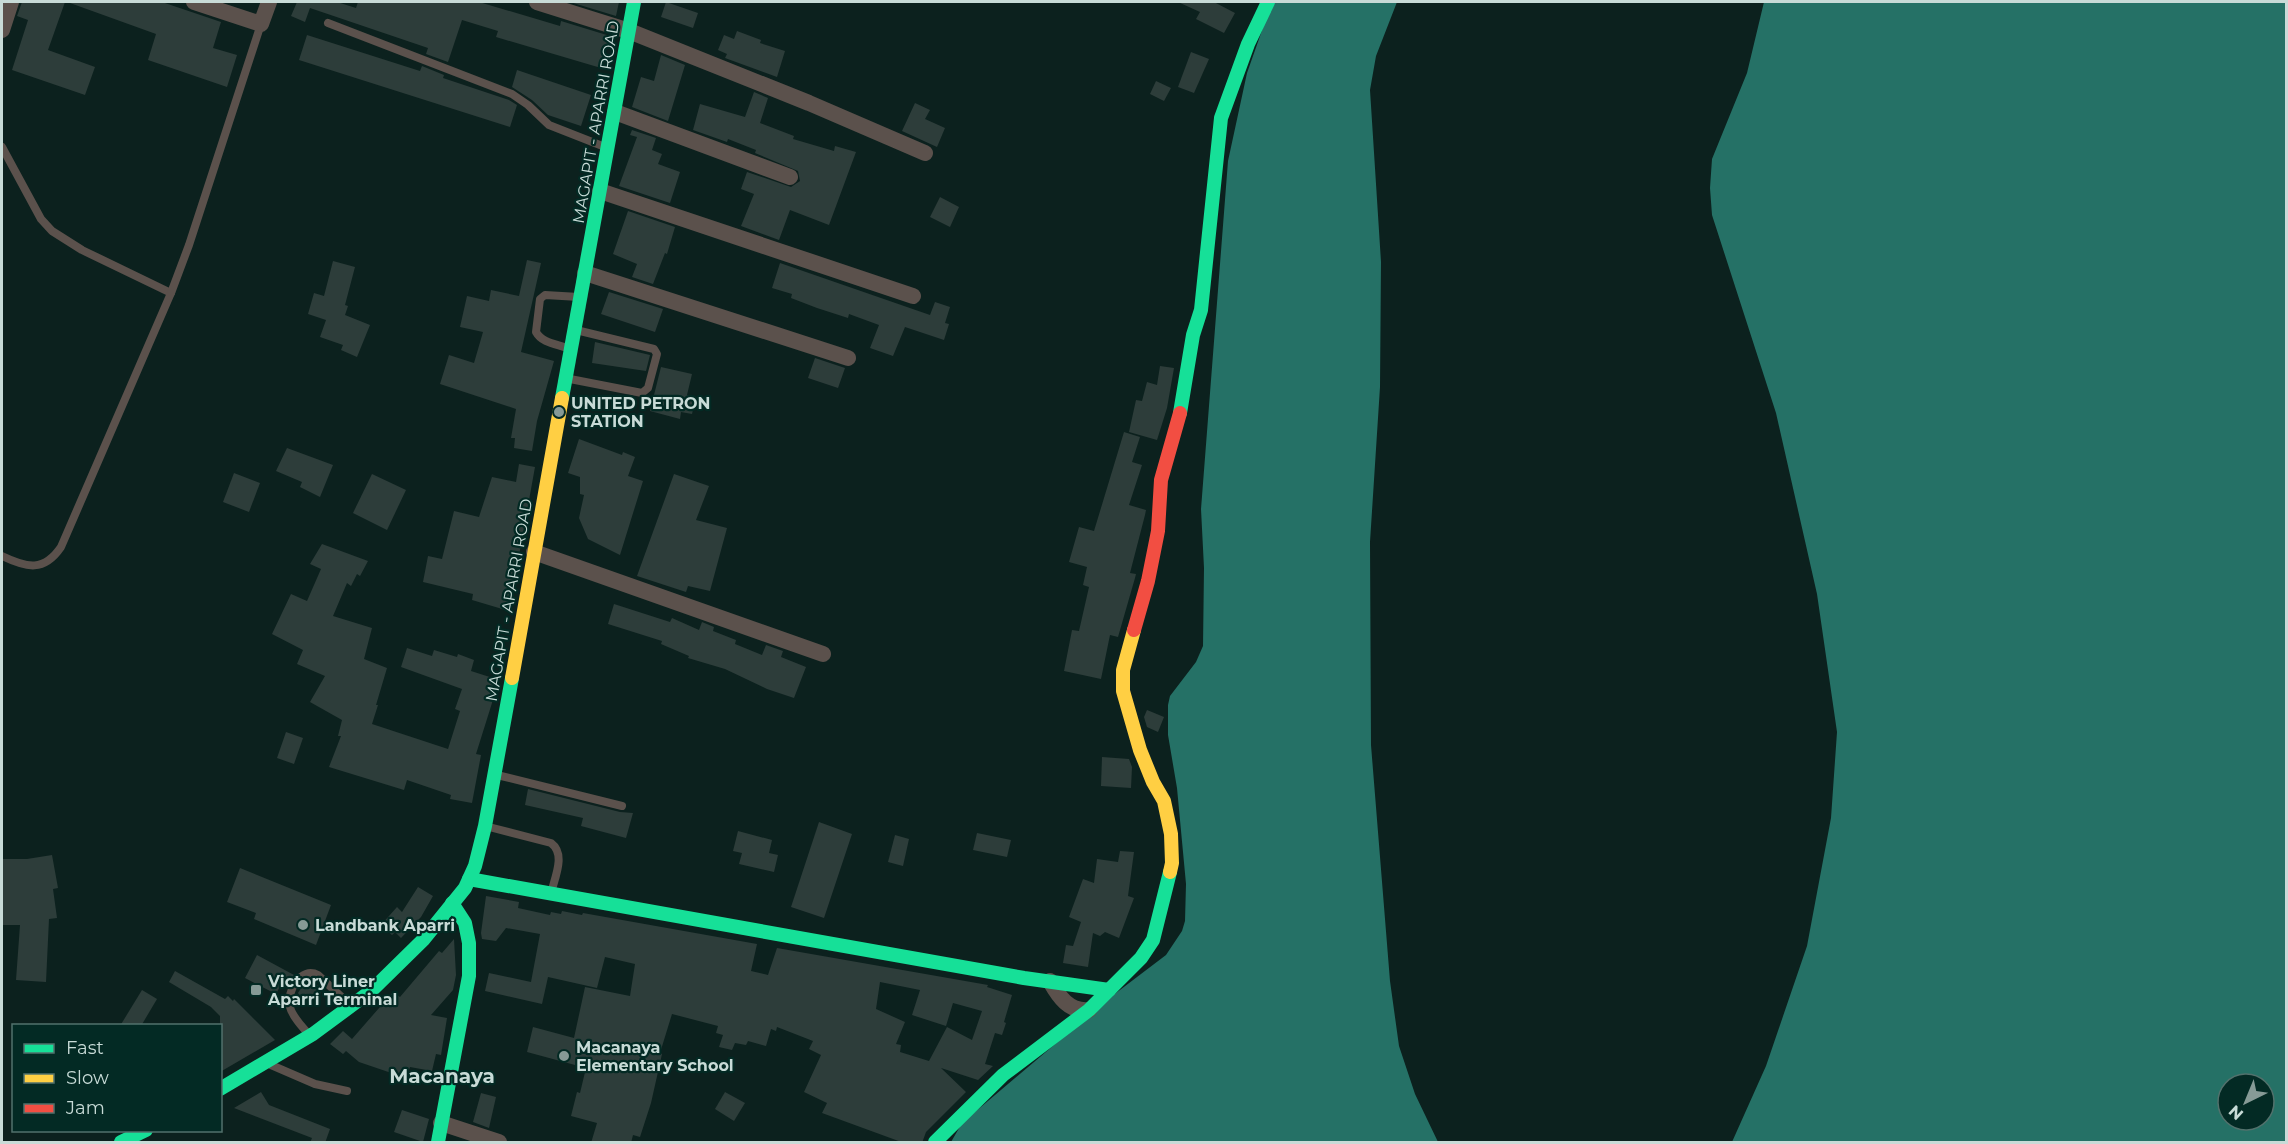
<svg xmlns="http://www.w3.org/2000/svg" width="2288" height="1144" viewBox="0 0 2288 1144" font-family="Montserrat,sans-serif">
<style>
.water{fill:#257166;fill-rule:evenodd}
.building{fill:#2d3d3a;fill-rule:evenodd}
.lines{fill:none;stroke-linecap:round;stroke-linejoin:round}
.lane{stroke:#5b514c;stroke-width:8}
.street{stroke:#5b514c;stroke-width:16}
.fast{stroke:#16e098;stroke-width:14}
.slow{stroke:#ffcf43;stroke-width:14}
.jam{stroke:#f24e42;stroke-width:14}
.poi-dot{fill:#869a96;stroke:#032a24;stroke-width:2}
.labels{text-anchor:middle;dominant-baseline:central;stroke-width:4.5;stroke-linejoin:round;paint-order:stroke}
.street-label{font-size:16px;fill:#c8dbd7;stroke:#032a24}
.poi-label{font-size:16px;font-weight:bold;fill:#c8dbd7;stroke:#032a24;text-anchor:start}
.quarter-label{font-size:20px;font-weight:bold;fill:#c8dbd7;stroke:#032a24}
</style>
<rect width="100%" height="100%" fill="#0c211e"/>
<g class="water">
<polygon points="1272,2 1397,2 1376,56 1370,90 1381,262 1380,387 1370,542 1371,745 1390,981 1399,1046 1415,1094 1438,1142 951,1142 962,1123 1112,996 1166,955 1182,931 1185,921 1186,884 1177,788 1168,735 1168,705 1170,696 1196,662 1203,646 1204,568 1201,509 1228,161 1247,73"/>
<path d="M 1764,2 L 2286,2 L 2286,1142 L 1732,1142 L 1766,1066 L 1807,946 L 1831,818 L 1837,732 L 1817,594 L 1776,413 L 1712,215 L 1710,188 L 1712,159 L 1747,73 ZM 2228,1084 L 2264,1084 L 2264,1120 L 2228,1120 Z"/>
</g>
<g class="building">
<polygon points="22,2 65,2 48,50 95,67 85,95 12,70 28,20 17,16"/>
<polygon points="71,2 162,2 221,22 213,48 237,55 227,87 148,60 156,34 70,3"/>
<polygon points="297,2 337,2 356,8 358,2 479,2 560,26 561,21 610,36 601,68 496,37 498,31 462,20 448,62 426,54 428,48 310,8 305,22 291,16"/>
<polygon points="570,2 619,2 616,16"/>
<polygon points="666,2 698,13 693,28 661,17"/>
<polygon points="1178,2 1214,2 1235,13 1224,33 1196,19 1200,12"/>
<polygon points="737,31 761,40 760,43 785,51 777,77 725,58 727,54 718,50 724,35 734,39"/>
<polygon points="307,35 420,71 422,66 444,75 443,78 509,100 517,105 510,127 299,60"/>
<polygon points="1191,52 1209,59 1194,93 1178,87"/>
<polygon points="661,55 685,65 668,121 632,107 641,77 654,81"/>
<polygon points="517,70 591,95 581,126 548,115 532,100 512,87"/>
<polygon points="1156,81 1171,88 1164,101 1150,94"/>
<polygon points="754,92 768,98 760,123 794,136 793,139 834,151 835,146 856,152 829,225 790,210 779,240 741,226 754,194 741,189 747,172 791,187 800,181 798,171 755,153 756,150 728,139 727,142 693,130 700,104 745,117"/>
<polygon points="915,103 930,110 925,119 945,128 937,147 902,131"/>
<polygon points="632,130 656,138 652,150 662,154 658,164 680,172 670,203 619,186 637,137 630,135"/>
<polygon points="940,197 959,207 950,227 930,217"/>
<polygon points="628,211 675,227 667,254 665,253 653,284 632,277 637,264 613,254"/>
<polygon points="527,260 541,263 521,352 554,361 537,421 532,451 514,448 515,438 511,438 516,409 440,384 449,355 474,363 483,332 460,327 467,296 489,301 491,290 519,296"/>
<polygon points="333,261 355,267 345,305 348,306 345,315 370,325 357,357 341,350 343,345 320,337 326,320 308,314 314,293 324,296"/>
<polygon points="780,263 930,315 935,302 950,307 945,323 949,324 944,340 905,327 893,356 870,348 879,325 849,314 848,318 817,308 791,298 792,294 772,288"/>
<polygon points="609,292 663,309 655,332 601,314"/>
<polygon points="595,342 650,355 646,371 592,363"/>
<polygon points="815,358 845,368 838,388 808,378"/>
<polygon points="1160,366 1174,368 1167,408 1157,440 1129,432 1136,400 1142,401 1147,382 1157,385"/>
<polygon points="661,367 692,374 687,395 696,397 692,414 681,412 680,419 650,411"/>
<polygon points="1124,432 1140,437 1132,462 1142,465 1129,505 1146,510 1145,515 1130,573 1136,574 1135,578 1118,637 1110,635 1101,679 1064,671 1072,630 1079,631 1089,587 1083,585 1087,567 1069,562 1079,527 1094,531"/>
<polygon points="579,439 622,455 623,452 635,457 628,476 643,481 620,555 588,539 579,518 584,495 580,494 580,477 568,473"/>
<polygon points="287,448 333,465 320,497 300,487 302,482 276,471"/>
<polygon points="519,464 535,467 509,611 472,600 473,594 423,582 428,556 442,559 454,511 479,517 492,477 516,482"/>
<polygon points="234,473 260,483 249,512 223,502"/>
<polygon points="372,474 406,490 387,530 353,513"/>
<polygon points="674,474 709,486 696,520 727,528 710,591 688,586 686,592 637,576"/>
<polygon points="322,544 368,561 360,576 357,574 351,586 347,583 333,616 372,628 364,659 387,668 376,705 378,705 372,724 448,749 460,711 455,709 462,689 401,667 407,648 432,656 434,650 457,657 458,654 474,660 471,671 496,679 492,703 476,754 481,755 472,803 450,799 451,795 407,780 404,790 329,767 341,736 338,736 342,720 310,702 325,676 297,664 303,650 272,634 291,594 307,601 321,569 310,564"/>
<polygon points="614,604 670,622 672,618 699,630 702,622 714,627 713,631 736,640 735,644 762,655 766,645 783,651 781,657 806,667 794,698 767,689 725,669 688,658 689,656 661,644 662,641 608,624"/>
<polygon points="1147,710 1164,717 1158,732 1147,727 1144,717"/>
<polygon points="286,732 303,738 294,764 277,758"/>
<polygon points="1102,757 1129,759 1132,767 1131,788 1101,786"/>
<polygon points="528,789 620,812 633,813 626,838 581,826 583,818 525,805"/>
<polygon points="819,822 852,834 824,918 791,907"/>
<polygon points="738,831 772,840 769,853 778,855 774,872 739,864 742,853 733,851"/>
<polygon points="977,833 1011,840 1007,857 973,850"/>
<polygon points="895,835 909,839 903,866 888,862"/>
<polygon points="1120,851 1134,852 1128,896 1134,898 1119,938 1105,932 1100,936 1093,933 1088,967 1063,963 1066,945 1073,946 1081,922 1069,917 1083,879 1094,883 1097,859 1118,862"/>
<polygon points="52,855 58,888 53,889 57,918 49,919 46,982 16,980 20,925 2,925 2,859 27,859"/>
<polygon points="240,868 331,905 316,945 254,919 256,913 227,902"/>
<polygon points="418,887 433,896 421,917 401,938 395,932 392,935 381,925 397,907 402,912"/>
<path d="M 486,896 L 519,902 L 518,908 L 550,915 L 551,912 L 561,914 L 562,911 L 582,915 L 583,913 L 757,944 L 751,971 L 768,975 L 777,948 L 988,985 L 987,987 L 1012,995 L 1004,1022 L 1006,1023 L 1002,1035 L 995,1033 L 985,1064 L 993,1066 L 978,1080 L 941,1068 L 966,1092 L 926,1132 L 922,1143 L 904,1143 L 822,1113 L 827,1103 L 804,1092 L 821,1055 L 809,1049 L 813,1041 L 777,1027 L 776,1031 L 771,1029 L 766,1046 L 748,1041 L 746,1045 L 735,1043 L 732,1050 L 719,1047 L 723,1035 L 716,1033 L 718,1026 L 672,1014 L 660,1053 L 662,1054 L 651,1103 L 640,1137 L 633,1135 L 631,1143 L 591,1143 L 597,1123 L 571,1116 L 577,1092 L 580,1093 L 586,1068 L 527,1052 L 533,1027 L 574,1038 L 585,987 L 630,996 L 635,964 L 605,957 L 597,988 L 548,977 L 542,1004 L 485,991 L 489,973 L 531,982 L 540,934 L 506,928 L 496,941 L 482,939 L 481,933 ZM 880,982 L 920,990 L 912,1015 L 946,1026 L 953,1003 L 982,1011 L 972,1040 L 947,1027 L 929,1061 L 900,1052 L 901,1045 L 896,1044 L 905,1022 L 876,1009 Z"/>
<polygon points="454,939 456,975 453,990 431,1015 447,1018 441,1055 436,1054 432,1071 410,1067 406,1078 359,1062 346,1051 343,1054 330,1044 343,1031 352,1039 393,992 400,997 439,951 442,953"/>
<polygon points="257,955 294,975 289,981 285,977 276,994 245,978"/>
<polygon points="175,971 225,999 228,996 233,1001 234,999 275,1040 220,1072 220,1016 211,1007 169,982"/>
<polygon points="311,980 324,990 306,1004 298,993 305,982"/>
<polygon points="142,990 157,999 141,1026 120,1026"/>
<polygon points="261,1092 269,1105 330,1129 325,1143 310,1143 312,1138 234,1108"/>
<polygon points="725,1092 745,1103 734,1121 715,1109"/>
<polygon points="481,1093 496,1097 489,1128 473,1122"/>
<polygon points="402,1110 429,1119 423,1142 394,1132"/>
</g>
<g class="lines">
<g class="lane">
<polyline points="328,23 512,94 528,105 549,125 605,147"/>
<polyline points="2,147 41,219 52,231 82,250 171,293"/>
<path d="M 567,348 C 556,344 542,343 536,332 L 540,299 L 545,295 L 579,297"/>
<polyline points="570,379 642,393 648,388 657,354 654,349 576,330"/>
<path d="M 2,556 C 27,568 44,572 61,547 L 171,293 L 189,245 L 261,24"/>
<polyline points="497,775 622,806"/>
<path d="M 489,827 L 551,843 C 566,854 555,877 551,893"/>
<path d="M 309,1035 C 303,1027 292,1017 290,1007 C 286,991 301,966 318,975 L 348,1003"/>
<polyline points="271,1065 315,1084 347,1091"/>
</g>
<g class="street">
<polyline points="194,2 261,24 269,2"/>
<polyline points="537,2 629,31 809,103 925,153"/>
<polyline points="2,30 11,2"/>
<polyline points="615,112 790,177"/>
<polyline points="600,191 913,296"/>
<polyline points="585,273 848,358"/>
<polyline points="534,552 823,654"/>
<path d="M 1050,981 C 1059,997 1069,1012 1089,1010"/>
<polyline points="441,1123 499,1142"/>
</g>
<g class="fast">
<polyline points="562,398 634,2"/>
<polyline points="1180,413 1193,335 1201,310 1221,118 1248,44 1268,2"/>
<polyline points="469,879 1024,978 1109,990"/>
<polyline points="220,1089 313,1034 371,991 423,940 465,888 475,866 485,826 512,678"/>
<polyline points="121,1142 146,1130"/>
<polyline points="438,1142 469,976 469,943 465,923 452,903"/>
<polyline points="935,1142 1003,1075 1089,1010 1141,958 1153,940 1170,872"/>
</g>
<g class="slow">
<polyline points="1134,630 1123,670 1123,691 1140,750 1153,782 1164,801 1171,834 1172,863 1170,872"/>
<polyline points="512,678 562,398"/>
</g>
<polyline class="jam" points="1134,630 1148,581 1158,531 1161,480 1180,413"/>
</g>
<g class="poi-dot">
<circle cx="559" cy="412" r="6"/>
<circle cx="303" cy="925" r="6"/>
<rect x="250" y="984" width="12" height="12" rx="3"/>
<circle cx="564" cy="1056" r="6"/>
</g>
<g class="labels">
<g class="street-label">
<text transform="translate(596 122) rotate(-80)">MAGAPIT - APARRI ROAD</text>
<text transform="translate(509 600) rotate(-80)">MAGAPIT - APARRI ROAD</text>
</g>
<g class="poi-label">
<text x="571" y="403">UNITED PETRON<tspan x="571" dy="18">STATION</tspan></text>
<text x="315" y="925">Landbank Aparri</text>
<text x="268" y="981">Victory Liner<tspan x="268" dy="18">Aparri Terminal</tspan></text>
<text x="576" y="1047">Macanaya<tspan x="576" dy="18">Elementary School</tspan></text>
</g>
<g class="quarter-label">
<text x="442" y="1076">Macanaya</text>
</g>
</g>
<rect width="2288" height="1144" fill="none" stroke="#c8dbd7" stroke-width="6"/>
<rect x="12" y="1024" width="210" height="108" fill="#032a24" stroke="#52716c" stroke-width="1.5"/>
<rect x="24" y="1044" width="30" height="9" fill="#16e098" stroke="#52716c" stroke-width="1.5"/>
<text x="66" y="1054" font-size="18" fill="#c8dbd7">Fast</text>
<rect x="24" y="1074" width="30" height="9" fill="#ffcf43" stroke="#52716c" stroke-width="1.5"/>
<text x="66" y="1084" font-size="18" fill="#c8dbd7">Slow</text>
<rect x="24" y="1104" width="30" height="9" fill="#f24e42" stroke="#52716c" stroke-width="1.5"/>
<text x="66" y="1114" font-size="18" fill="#c8dbd7">Jam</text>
<g transform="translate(2246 1102) rotate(223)"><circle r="28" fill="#032a24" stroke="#52716c" stroke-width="1.5"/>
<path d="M0-4.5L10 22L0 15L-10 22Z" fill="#869a96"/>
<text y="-9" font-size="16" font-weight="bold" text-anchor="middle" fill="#c8dbd7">N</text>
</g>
</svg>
